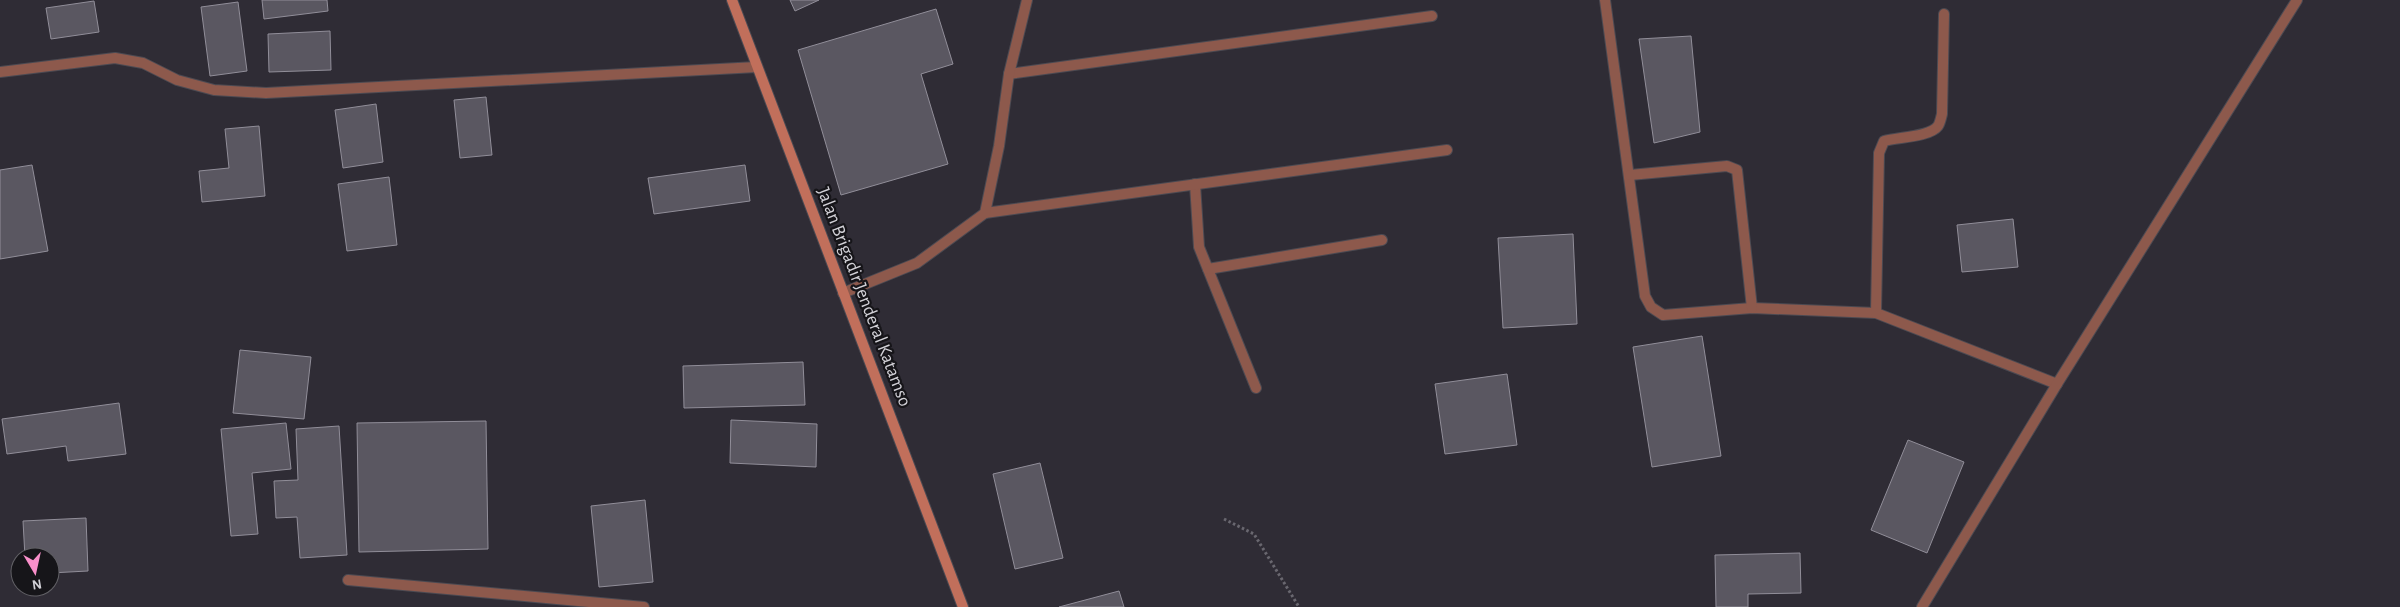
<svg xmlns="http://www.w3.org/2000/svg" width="2400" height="607" viewBox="0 0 2400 607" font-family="'Alegreya Sans',sans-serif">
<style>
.building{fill:#5a5761;stroke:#918e99}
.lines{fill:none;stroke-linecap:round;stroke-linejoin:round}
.minor-casing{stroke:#4c4a52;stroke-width:12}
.secondary-casing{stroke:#4c4a52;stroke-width:12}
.path{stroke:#69676f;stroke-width:3;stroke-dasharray:2.5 2.5;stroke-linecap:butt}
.minor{stroke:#8d594c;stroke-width:10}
.secondary{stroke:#c16f5b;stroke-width:10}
.labels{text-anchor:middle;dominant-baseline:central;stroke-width:4.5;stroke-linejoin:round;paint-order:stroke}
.street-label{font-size:19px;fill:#d2d1d7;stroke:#161519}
</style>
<rect width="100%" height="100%" fill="#2f2c35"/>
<g class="building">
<polygon points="262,0 327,0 328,11 264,19"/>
<polygon points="790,0 819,0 795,11"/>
<polygon points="94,1 99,32 51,39 46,8"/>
<polygon points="238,2 247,71 210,76 201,7"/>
<polygon points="936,9 953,64 921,74 948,164 841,195 798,50"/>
<polygon points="330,31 331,70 269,72 268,34"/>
<polygon points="1691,36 1700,132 1654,143 1639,39"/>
<polygon points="486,97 492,155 460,158 454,100"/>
<polygon points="376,104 383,162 343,168 335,110"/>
<polygon points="259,126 265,196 202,202 199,171 229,168 225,129"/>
<polygon points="32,165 48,251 0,259 0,170"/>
<polygon points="745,165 750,201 654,214 648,178"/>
<polygon points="389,177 397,245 347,251 338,184"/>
<polygon points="2013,219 2018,267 1962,272 1957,225"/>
<polygon points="1573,234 1577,324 1503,328 1498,238"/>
<polygon points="1702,336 1721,456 1652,467 1633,347"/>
<polygon points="240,350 311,357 304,419 233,413"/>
<polygon points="803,362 805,405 684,408 683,366"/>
<polygon points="1507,374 1517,445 1445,454 1435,384"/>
<polygon points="119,403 126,454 68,461 66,446 7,454 2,419"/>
<polygon points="731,420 817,424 816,467 730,463"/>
<polygon points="486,421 488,549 359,552 357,423"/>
<polygon points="286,423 291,469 252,473 258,534 231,536 221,429"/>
<polygon points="339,426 347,555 300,558 297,517 276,518 274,481 298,480 296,429"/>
<polygon points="1908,440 1964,462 1927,553 1871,530"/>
<polygon points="1040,463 1063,558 1015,569 993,474"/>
<polygon points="645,500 653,582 599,587 591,506"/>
<polygon points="86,518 88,571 50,573 50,557 25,557 23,521"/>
<polygon points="1800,553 1801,593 1748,594 1748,607 1716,607 1715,555"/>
<polygon points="1119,591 1124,607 1059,607"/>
</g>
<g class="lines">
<defs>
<g id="minor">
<polyline points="1605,0 1645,296 1651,307 1663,315 1752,308 1876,313 2057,384"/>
<polyline points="0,72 115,58 143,63 177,80 214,90 266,93 757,67"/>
<polyline points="1009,74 1432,16"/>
<polyline points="1630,175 1727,166 1737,170 1752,308"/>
<polyline points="1195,184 1199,247 1256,388"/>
<polyline points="985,213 1447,150"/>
<polyline points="1208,269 1382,240"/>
<polyline points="843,293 917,263 985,213 999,146 1009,74 1027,0"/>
<path d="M 1876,313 L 1879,153 L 1884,141 C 1898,137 1930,137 1938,126 C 1940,123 1941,118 1942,114 L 1944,14"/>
<polyline points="348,580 644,607"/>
<polyline points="1922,607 2057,384 2297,0"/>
</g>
<polyline id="secondary" points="732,0 963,607"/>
</defs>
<use href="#minor" class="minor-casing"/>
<use href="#secondary" class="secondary-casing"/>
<polyline class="path" points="1224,519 1254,534 1299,607"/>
<use href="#minor" class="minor"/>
<use href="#secondary" class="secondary"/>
</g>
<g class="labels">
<g class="street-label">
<text transform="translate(864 297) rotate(69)">Jalan Brigadir Jenderal Katamso</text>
</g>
</g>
<g transform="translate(35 572) rotate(171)"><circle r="24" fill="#161519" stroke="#616065"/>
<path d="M0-4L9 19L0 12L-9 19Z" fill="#f98fca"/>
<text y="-8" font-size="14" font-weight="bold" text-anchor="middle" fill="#d2d1d7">N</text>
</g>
</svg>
